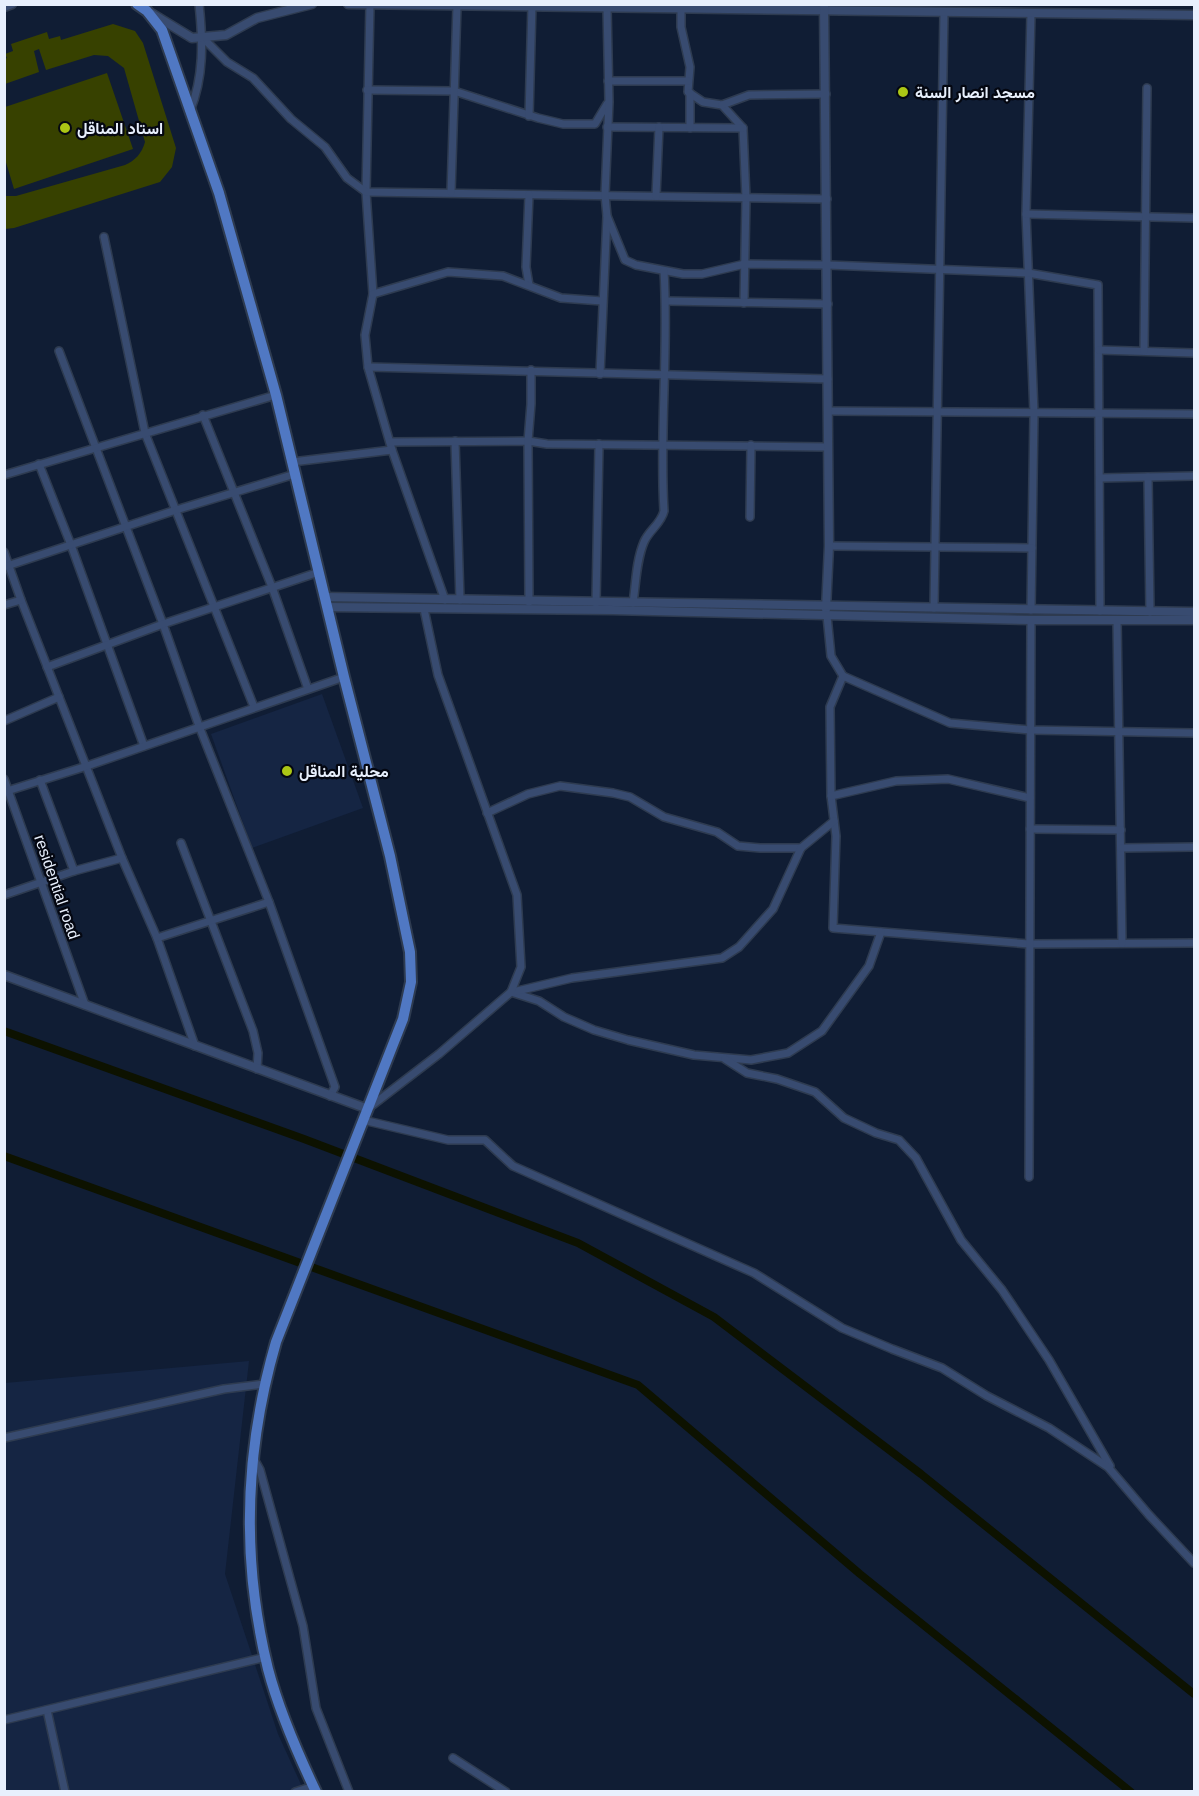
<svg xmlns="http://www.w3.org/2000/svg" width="1199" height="1796" viewBox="0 0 1199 1796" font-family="Arial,Vazirmatn,sans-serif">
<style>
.built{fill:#152543}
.green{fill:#374100}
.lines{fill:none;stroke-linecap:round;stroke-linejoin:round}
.canal{stroke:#0d1200;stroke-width:8}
.minor-casing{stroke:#2e3b50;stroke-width:10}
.tertiary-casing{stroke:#2e3b50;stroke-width:11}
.primary-casing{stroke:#2e3b50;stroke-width:14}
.minor{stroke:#384b70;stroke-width:7}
.tertiary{stroke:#384b70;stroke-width:8}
.primary{stroke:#5078c3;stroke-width:10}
.poi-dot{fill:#abc615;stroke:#040711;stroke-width:2}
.labels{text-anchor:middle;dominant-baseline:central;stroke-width:4.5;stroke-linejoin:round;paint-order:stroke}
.poi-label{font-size:16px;font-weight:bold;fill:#e8f0fd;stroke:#040711;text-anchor:start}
.street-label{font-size:16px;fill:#e8f0fd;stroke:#040711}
</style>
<rect width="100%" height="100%" fill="#101d34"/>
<g class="built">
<polygon points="322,694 363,808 252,848 211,734"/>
<polygon points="249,1361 225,1574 278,1734 304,1791 5,1792 5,1383"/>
</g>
<g class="green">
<path d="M 113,24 L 135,31 L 143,43 L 176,148 L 172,167 L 160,182 L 14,228 L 5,229 L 5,196 L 16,196 L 125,165 C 135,161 142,153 145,142 L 124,68 L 108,56 L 94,55 L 46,70 L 39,49 L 34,51 L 39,72 L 5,84 L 5,59 L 7,58 L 5,54 L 13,51 L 11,44 L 47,32 L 49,39 L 60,36 L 61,40 Z"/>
<polygon points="107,73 133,149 14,189 5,159 5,107"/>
</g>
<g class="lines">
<g class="canal">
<polyline points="4,1031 304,1139 578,1243 714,1317 921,1474 1194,1694"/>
<polyline points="4,1156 638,1385 860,1574 1131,1792"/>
</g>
<defs>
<g id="minor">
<polyline points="370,4 366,192 373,294 365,335 368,367 392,450 445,600"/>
<polyline points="681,9 681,27 690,67 688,92 703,102 722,105 743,128 746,198 744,303"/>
<polyline points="1031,13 1026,214 1034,413 1031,610"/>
<polyline points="202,37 227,62 253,78 291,119 325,147 347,178 366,192 827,199"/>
<polyline points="608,81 688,81"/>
<polyline points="367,90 454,91 538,118 563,124 595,124 607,104"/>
<polyline points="722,105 749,95 826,94"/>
<path d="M 190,111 C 204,77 203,40 199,4"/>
<polyline points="529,116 532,4"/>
<polyline points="607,127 743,128"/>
<polyline points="690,128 690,93"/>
<polyline points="451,192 457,6"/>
<polyline points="656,196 659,127"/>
<polyline points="1026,214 1194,218"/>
<polyline points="607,216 625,260 636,265 683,274 702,274 745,264 828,265 1028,273 1098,285 1100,611"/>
<polyline points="104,237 145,433 254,707"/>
<polyline points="529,285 526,267 529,195"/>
<polyline points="373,294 448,272 503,276 561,298 602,301"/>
<polyline points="666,301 828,304"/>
<polyline points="1099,350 1194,353"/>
<polyline points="59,351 163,624 199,726 269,902 335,1087 330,1096"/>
<polyline points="1144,351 1147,88"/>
<polyline points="368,367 828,379"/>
<polyline points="600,374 607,216 605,195 609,102 607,8"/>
<polyline points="828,411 1194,414"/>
<polyline points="203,415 272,587 308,689"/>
<polyline points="455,441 460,600"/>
<polyline points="390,442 528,441 547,444 828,447"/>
<polyline points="292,462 392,450"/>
<polyline points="39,464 71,545 144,746"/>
<polyline points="4,475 276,395"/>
<polyline points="1148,477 1150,612"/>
<polyline points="1100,478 1194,476"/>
<polyline points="750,517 751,445"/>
<polyline points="829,546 1032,548"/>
<polyline points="4,552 21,600 122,858 157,938 195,1046"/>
<polyline points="4,567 176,510 295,474"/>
<polyline points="529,602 528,441 531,404 531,370"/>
<polyline points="596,603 599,444"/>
<path d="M 633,603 C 636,583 636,561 644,542 C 649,530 661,524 664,511 C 659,431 669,350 664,271"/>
<polyline points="4,605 21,600"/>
<polyline points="934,608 944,12"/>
<polyline points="827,616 831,656 843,676 830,707 831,796 836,836 833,928 1029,944 1194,943"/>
<polyline points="1117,620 1122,943"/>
<polyline points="47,667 163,624 319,572"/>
<polyline points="843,676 950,723 1030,730 1194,733"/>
<polyline points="4,721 59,697"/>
<polyline points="4,779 85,1005"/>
<polyline points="4,792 87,766 344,677"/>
<polyline points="831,796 896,781 948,779 1030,798"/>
<polyline points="487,813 528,794 560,786 613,793 630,797 664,817 717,832 738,846 760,848 801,848"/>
<polyline points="1030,829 1121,830"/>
<polyline points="181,843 253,1031 258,1053 257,1069"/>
<polyline points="1121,848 1194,847"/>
<polyline points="74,871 122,858"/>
<polyline points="4,895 74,871 40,780"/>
<polyline points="157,938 269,902"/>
<polyline points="511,992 539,1001 564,1017 594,1030 628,1040 694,1055 751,1060 788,1053 822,1031 869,966 881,932"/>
<polyline points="513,992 572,978 722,958 739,947 773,909 801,848 834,821"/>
<polyline points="725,1059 747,1073 777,1079 815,1092 844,1118 876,1133 899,1140 916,1158 961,1240 1002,1290 1049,1360 1110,1466"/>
<polyline points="370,1107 439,1054 511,992 521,967 517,895 438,675 424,609"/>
<polyline points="363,1120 448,1140 485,1140 513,1166 754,1273 842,1328 892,1349 942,1368 987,1396 1049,1428 1108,1467 1149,1515 1194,1563"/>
<polyline points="1029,1177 1031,620"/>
<polyline points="4,1438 224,1389 264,1384"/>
<polyline points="254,1459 260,1470 303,1626 316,1708 349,1792"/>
<polyline points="47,1710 65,1792"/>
<polyline points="4,1720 266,1657"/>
<polyline points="453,1758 506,1792"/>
<polyline points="295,1792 314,1786"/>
</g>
<g id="tertiary">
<polyline points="348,4 1194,15"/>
<polyline points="824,4 829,546 826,609"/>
<polyline points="4,7 12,4"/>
<polyline points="151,13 192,38 226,35 257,18 312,4"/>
<polyline points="325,597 1194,612"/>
<polyline points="327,607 612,610 1031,620 1194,620"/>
<polyline points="4,975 368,1109"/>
</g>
<path id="primary" d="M 137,4 L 147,11 L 162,30 L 219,193 L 276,395 L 344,677 L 390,856 L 410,952 L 411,982 L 403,1019 L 276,1342 C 245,1449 241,1560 268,1669 C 279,1711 297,1752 316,1792"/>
</defs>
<use href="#minor" class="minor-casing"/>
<use href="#tertiary" class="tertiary-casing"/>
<use href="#primary" class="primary-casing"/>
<use href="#minor" class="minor"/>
<use href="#tertiary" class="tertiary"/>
<use href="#primary" class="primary"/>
</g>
<g class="poi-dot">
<circle cx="903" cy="92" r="6"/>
<circle cx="65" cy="128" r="6"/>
<circle cx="287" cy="771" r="6"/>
</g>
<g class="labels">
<g class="poi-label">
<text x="915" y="92">مسجد انصار السنة</text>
<text x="77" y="128">استاد المناقل</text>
<text x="299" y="771">محلية المناقل</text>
</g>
<g class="street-label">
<text transform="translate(57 887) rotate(71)">residential road</text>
</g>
</g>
<rect width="1199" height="1796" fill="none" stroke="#e8f0fd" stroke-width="12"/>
</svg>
